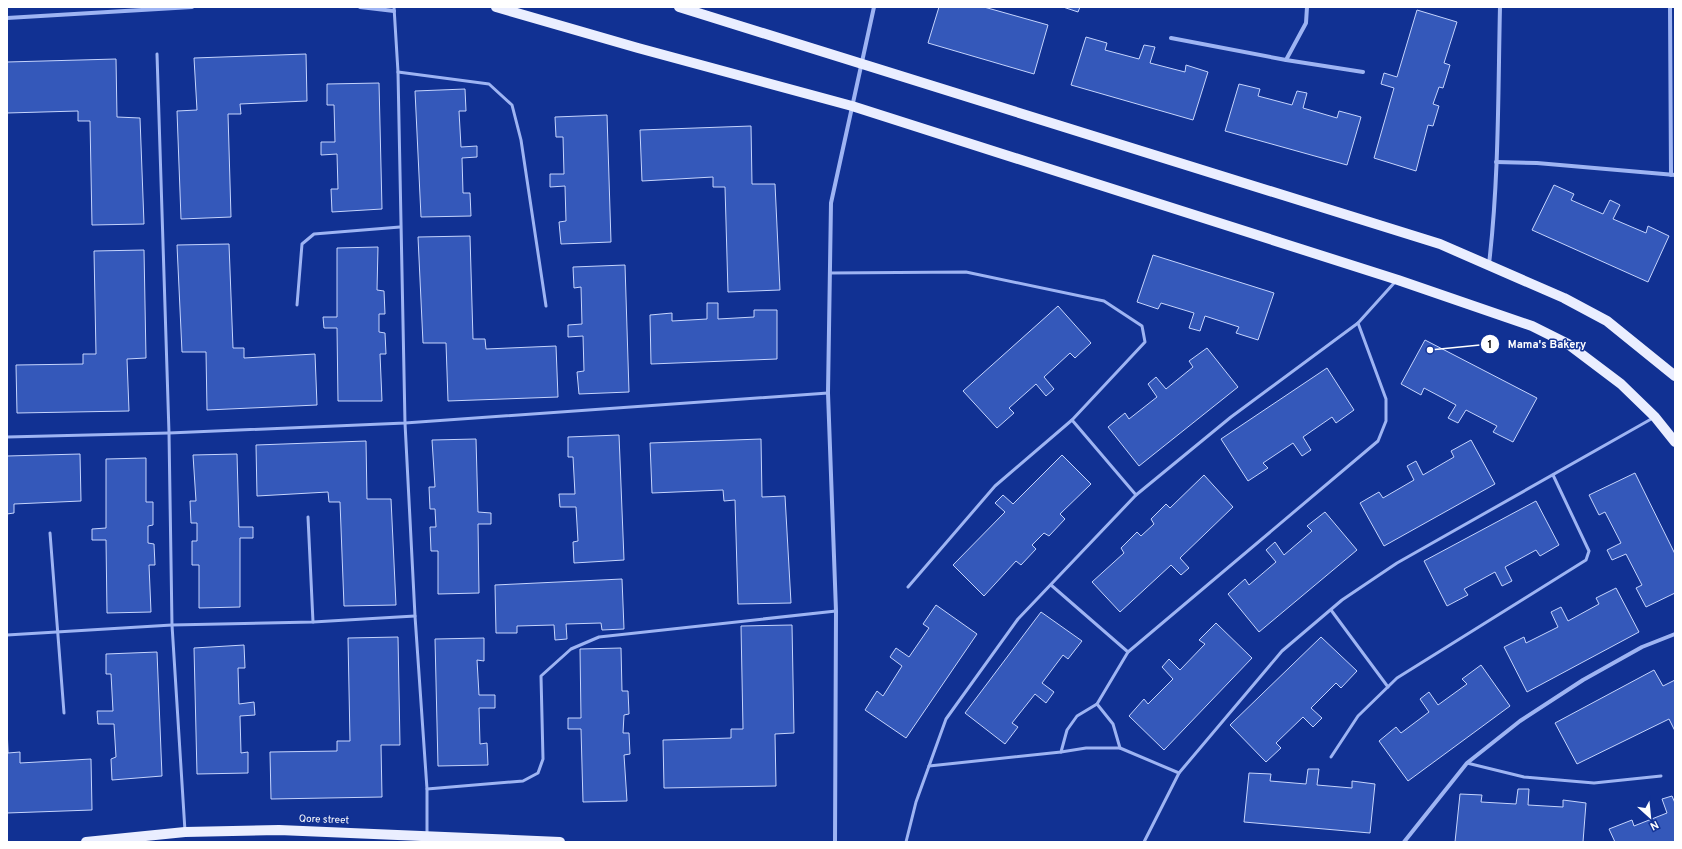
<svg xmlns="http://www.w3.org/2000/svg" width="1682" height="849" viewBox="0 0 1682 849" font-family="Overpass,sans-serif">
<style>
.building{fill:#3458ba;stroke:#c5d4fd}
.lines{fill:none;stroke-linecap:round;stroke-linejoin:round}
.service{stroke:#9eb4f3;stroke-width:3}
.minor{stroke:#9eb4f3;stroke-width:4}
.primary{stroke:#eaeeff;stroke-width:10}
.labels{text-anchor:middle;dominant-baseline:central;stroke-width:3;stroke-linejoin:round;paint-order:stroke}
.street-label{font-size:10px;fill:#fff;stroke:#113193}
.leader{fill:none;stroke:#fff;stroke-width:1.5}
.callout-dot{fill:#fff;stroke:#113193;stroke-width:1.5}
.mark-label{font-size:12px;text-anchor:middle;font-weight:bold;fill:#111}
.callout-label{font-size:11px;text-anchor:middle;font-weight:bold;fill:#fff;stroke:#113193;stroke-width:3;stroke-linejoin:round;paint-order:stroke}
</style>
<rect width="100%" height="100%" fill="#113193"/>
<g class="building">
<polygon points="939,7 984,7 1048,25 1034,74 928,43"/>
<polygon points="1063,7 1080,7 1078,12"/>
<polygon points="1417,10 1457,22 1444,63 1450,65 1443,88 1439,87 1433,104 1439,106 1433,126 1428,125 1416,171 1374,158 1394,88 1381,84 1384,73 1397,77"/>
<polygon points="1086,37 1107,43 1105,50 1139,59 1144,45 1155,47 1150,63 1185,72 1186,65 1208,72 1193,120 1071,85"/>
<polygon points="306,54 307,101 240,104 241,114 228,114 231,217 181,219 177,111 197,110 194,58"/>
<polygon points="116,59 117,117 140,118 144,224 92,225 90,121 78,121 78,111 7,113 7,62"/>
<polygon points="379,83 382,209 332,212 331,189 338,189 337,154 321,155 321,142 335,142 334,105 327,105 327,84"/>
<polygon points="1239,84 1260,89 1258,96 1292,105 1297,91 1307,93 1303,108 1337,118 1339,111 1361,117 1347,165 1225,131"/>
<polygon points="465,89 466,111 459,111 461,147 477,146 477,157 462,158 463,193 470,193 471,216 421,217 415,91"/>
<polygon points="607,115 611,242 561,244 559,222 566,221 565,186 550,187 550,174 564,174 563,137 556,137 555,117"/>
<polygon points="751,126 752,184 775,184 780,290 728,292 725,187 713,187 713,177 642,181 640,130"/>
<polygon points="1554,185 1574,194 1571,200 1603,214 1610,200 1620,205 1613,219 1646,233 1648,226 1669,236 1648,282 1532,230"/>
<polygon points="470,236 473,339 485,339 486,349 556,346 558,397 448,401 446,343 423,343 418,237"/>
<polygon points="229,244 233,348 244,348 244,358 315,354 317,405 207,410 206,352 182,352 177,245"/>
<polygon points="378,247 377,290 384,291 385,314 379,314 379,332 385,333 386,354 380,354 382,401 338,401 337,328 324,328 323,317 337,317 337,248"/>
<polygon points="144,250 146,358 127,359 129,411 17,413 16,365 83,364 83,354 96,354 94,251"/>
<polygon points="1153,255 1274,293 1258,340 1236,333 1239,327 1205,316 1200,331 1189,328 1194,313 1161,303 1158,309 1137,302"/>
<polygon points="625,265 629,392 579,394 577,372 584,371 583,336 568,337 568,325 582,324 581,287 574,288 573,267"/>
<polygon points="707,303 718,303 718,319 754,317 754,310 777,310 777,359 651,364 650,315 672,313 672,321 707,319"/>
<polygon points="1058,306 1091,343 1075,358 1070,353 1044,377 1054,389 1046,396 1036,384 1009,408 1014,413 997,428 963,391"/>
<polygon points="1425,340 1537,398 1513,442 1493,432 1497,426 1466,410 1458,423 1448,418 1456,405 1424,388 1421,395 1401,384"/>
<polygon points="1207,348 1238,387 1139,466 1108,427 1125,413 1129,419 1157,397 1148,384 1156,377 1166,389 1193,367 1189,361"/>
<polygon points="1327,368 1354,410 1336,423 1332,417 1303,437 1311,450 1302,456 1293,443 1263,463 1268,468 1248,481 1221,439"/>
<polygon points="619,435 624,560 574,563 573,542 578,541 576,507 560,507 559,494 575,494 573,457 568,457 568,437"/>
<polygon points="476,439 478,512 491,513 491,524 478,524 479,593 438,594 438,551 431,551 430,527 436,527 435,509 430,509 429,487 435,487 432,440"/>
<polygon points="761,439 762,497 785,496 791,603 738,604 735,500 724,501 723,490 652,493 650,443"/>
<polygon points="1471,440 1495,484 1384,546 1360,503 1379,492 1383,498 1414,480 1407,466 1416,461 1423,475 1454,457 1451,451"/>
<polygon points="366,441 367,499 391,499 396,605 344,606 340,502 329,502 328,492 257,496 256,445"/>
<polygon points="80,454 81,501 14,504 14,513 7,514 7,456"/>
<polygon points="237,454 239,527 253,527 253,538 240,538 240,607 199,608 199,565 192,565 192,541 197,541 197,523 191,523 190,501 196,501 193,455"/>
<polygon points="1062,455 1091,484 1060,514 1065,519 1049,536 1044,533 1032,545 1036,549 1021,565 1016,561 984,596 953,565 1005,512 995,503 1003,495 1013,504"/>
<polygon points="146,458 146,502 153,502 153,525 148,526 148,543 154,544 155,565 149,565 151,612 107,613 106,540 92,540 92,529 106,528 106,459"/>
<polygon points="1635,473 1675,554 1675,593 1646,607 1636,588 1642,585 1626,554 1612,560 1607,550 1621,543 1605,512 1599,515 1589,495"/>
<polygon points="1204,475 1233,507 1180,558 1189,568 1181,575 1171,565 1120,612 1092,582 1124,553 1121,548 1137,532 1141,536 1154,524 1151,519 1166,504 1170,508"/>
<polygon points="1536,501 1559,545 1540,556 1536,550 1505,567 1512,581 1502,586 1495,572 1464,589 1468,595 1447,606 1424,561"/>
<polygon points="1325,512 1357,550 1259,632 1228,594 1245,579 1249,585 1276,562 1266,550 1275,542 1284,555 1312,531 1307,526"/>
<polygon points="622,579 624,629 602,630 601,623 566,624 567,639 555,640 554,625 517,626 517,633 496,633 495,585"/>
<polygon points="1616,588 1639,632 1527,692 1504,647 1524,637 1526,643 1558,627 1551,612 1561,607 1568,621 1599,604 1596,598"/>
<polygon points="936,605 977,634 906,738 865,710 877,691 883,696 902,666 890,657 896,648 909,657 929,628 923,624"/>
<polygon points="1041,612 1082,641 1068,659 1063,655 1042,683 1054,692 1046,703 1035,694 1012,723 1018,727 1005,744 965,713"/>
<polygon points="1216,623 1252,658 1164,750 1129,716 1144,699 1148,704 1173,679 1162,667 1169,659 1180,670 1205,644 1199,640"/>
<polygon points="792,625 794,733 775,734 776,786 664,788 663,740 731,738 731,729 743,729 741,626"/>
<polygon points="398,637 400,745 381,745 382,797 271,799 270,752 337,751 337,741 350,741 348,638"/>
<polygon points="1321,637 1357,671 1341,688 1336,683 1311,708 1322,718 1313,727 1303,717 1276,743 1281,748 1266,762 1230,725"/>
<polygon points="484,638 484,661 477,660 479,695 495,695 495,708 479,708 480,744 487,743 488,765 438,766 435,639"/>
<polygon points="244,645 245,668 238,668 239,704 254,702 255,715 240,716 241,753 248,752 248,773 197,774 194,648"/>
<polygon points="621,648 622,691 628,691 629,714 624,715 623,733 629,733 630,754 624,755 627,801 583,802 581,729 568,729 568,718 581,718 580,649"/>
<polygon points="157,652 162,776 112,780 111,759 116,757 114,724 98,724 97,711 113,711 111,674 106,674 106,654"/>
<polygon points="1481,665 1510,706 1408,781 1379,741 1396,727 1401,733 1429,712 1420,699 1429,692 1438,705 1467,684 1462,679"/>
<polygon points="1654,670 1663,686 1675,680 1675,731 1669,719 1577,764 1555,723"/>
<polygon points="7,725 8,753 20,752 20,763 91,759 92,810 7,813"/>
<polygon points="1308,769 1319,769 1317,785 1352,788 1352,781 1375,784 1370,833 1244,822 1249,773 1271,774 1270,781 1306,784"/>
<polygon points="1518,789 1529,789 1528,805 1563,807 1563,800 1586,803 1583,842 1455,842 1460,794 1482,795 1481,802 1516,804"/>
<polygon points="1672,796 1675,803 1675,842 1615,842 1609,829 1632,820 1634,826 1667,813 1662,799"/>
</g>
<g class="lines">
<g class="service">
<polyline points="394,7 398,72 405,423 415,616 427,789 427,834"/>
<polyline points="157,54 169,433 172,625 185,831"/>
<polyline points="398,72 489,84 512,105 521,140 546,306"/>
<polyline points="830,273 966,272 1104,301 1142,326 1145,342 1072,420 995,486 908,587"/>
<polyline points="297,305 302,244 314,234 400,227"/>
<polyline points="1072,420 1136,495"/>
<polyline points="7,437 169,433 405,423 828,393"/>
<polyline points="308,517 313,622"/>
<polyline points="50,533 64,713"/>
<polyline points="1051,585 1128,652"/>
<polyline points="1331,610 1388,687"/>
<polyline points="7,635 172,625 313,622 415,616"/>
<polyline points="1097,704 1113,724 1120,748"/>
<polyline points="1061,752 1067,730 1077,716 1097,704 1128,652 1378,441 1386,421 1386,399 1358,323"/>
<polyline points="1331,757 1358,716 1397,678 1586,560 1589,551 1553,475"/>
<polyline points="1467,763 1524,777 1594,783 1661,776"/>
<polyline points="929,766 1061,752 1086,748 1120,748 1179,773"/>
<polyline points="427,789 523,781 538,773 543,759 541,676 571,649 599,637 836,611"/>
<polyline points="906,842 916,802 946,719 1018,619 1136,495 1231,417 1358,323 1395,282"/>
<polyline points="1144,842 1179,773 1282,651 1342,600 1397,563 1653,418"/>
</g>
<g class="minor">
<polyline points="360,7 394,11"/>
<polyline points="1670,7 1671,175"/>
<polyline points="7,18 192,7"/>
<polyline points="1171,38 1286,60 1363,72"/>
<polyline points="1286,60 1306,23 1307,7"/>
<polyline points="1496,162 1537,163 1675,175"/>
<path d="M 1489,264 C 1499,179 1498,93 1500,7"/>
<polyline points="835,842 836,611 828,393 831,203 874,7"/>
<polyline points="1404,842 1467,763 1520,721 1583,680 1642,647 1675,634"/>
</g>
<g class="primary">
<polyline points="496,7 638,48 852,106 1398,280 1532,326 1568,344 1621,384 1655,417 1675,442"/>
<polyline points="679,7 1440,244 1564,298 1607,321 1675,376"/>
<polyline points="86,842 185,832 279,830 560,842"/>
</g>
</g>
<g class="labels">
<g class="street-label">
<text transform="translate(324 820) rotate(2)">Qore street</text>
</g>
</g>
<path class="leader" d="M1430 350L1490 344"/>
<g class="callout-dot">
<circle cx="1430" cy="350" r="4"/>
<circle cx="1490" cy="344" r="10"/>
</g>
<g class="mark-label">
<text x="1490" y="348">1</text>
</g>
<g class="callout-label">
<text x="1547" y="348">Mama's Bakery</text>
</g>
<rect width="1682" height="849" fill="none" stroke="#ffffff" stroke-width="16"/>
<g transform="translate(1650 817) rotate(153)" stroke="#113193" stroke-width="3" paint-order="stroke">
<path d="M0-3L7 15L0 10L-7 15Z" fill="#ffffff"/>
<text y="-6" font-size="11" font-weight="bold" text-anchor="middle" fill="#ffffff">N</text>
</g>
</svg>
